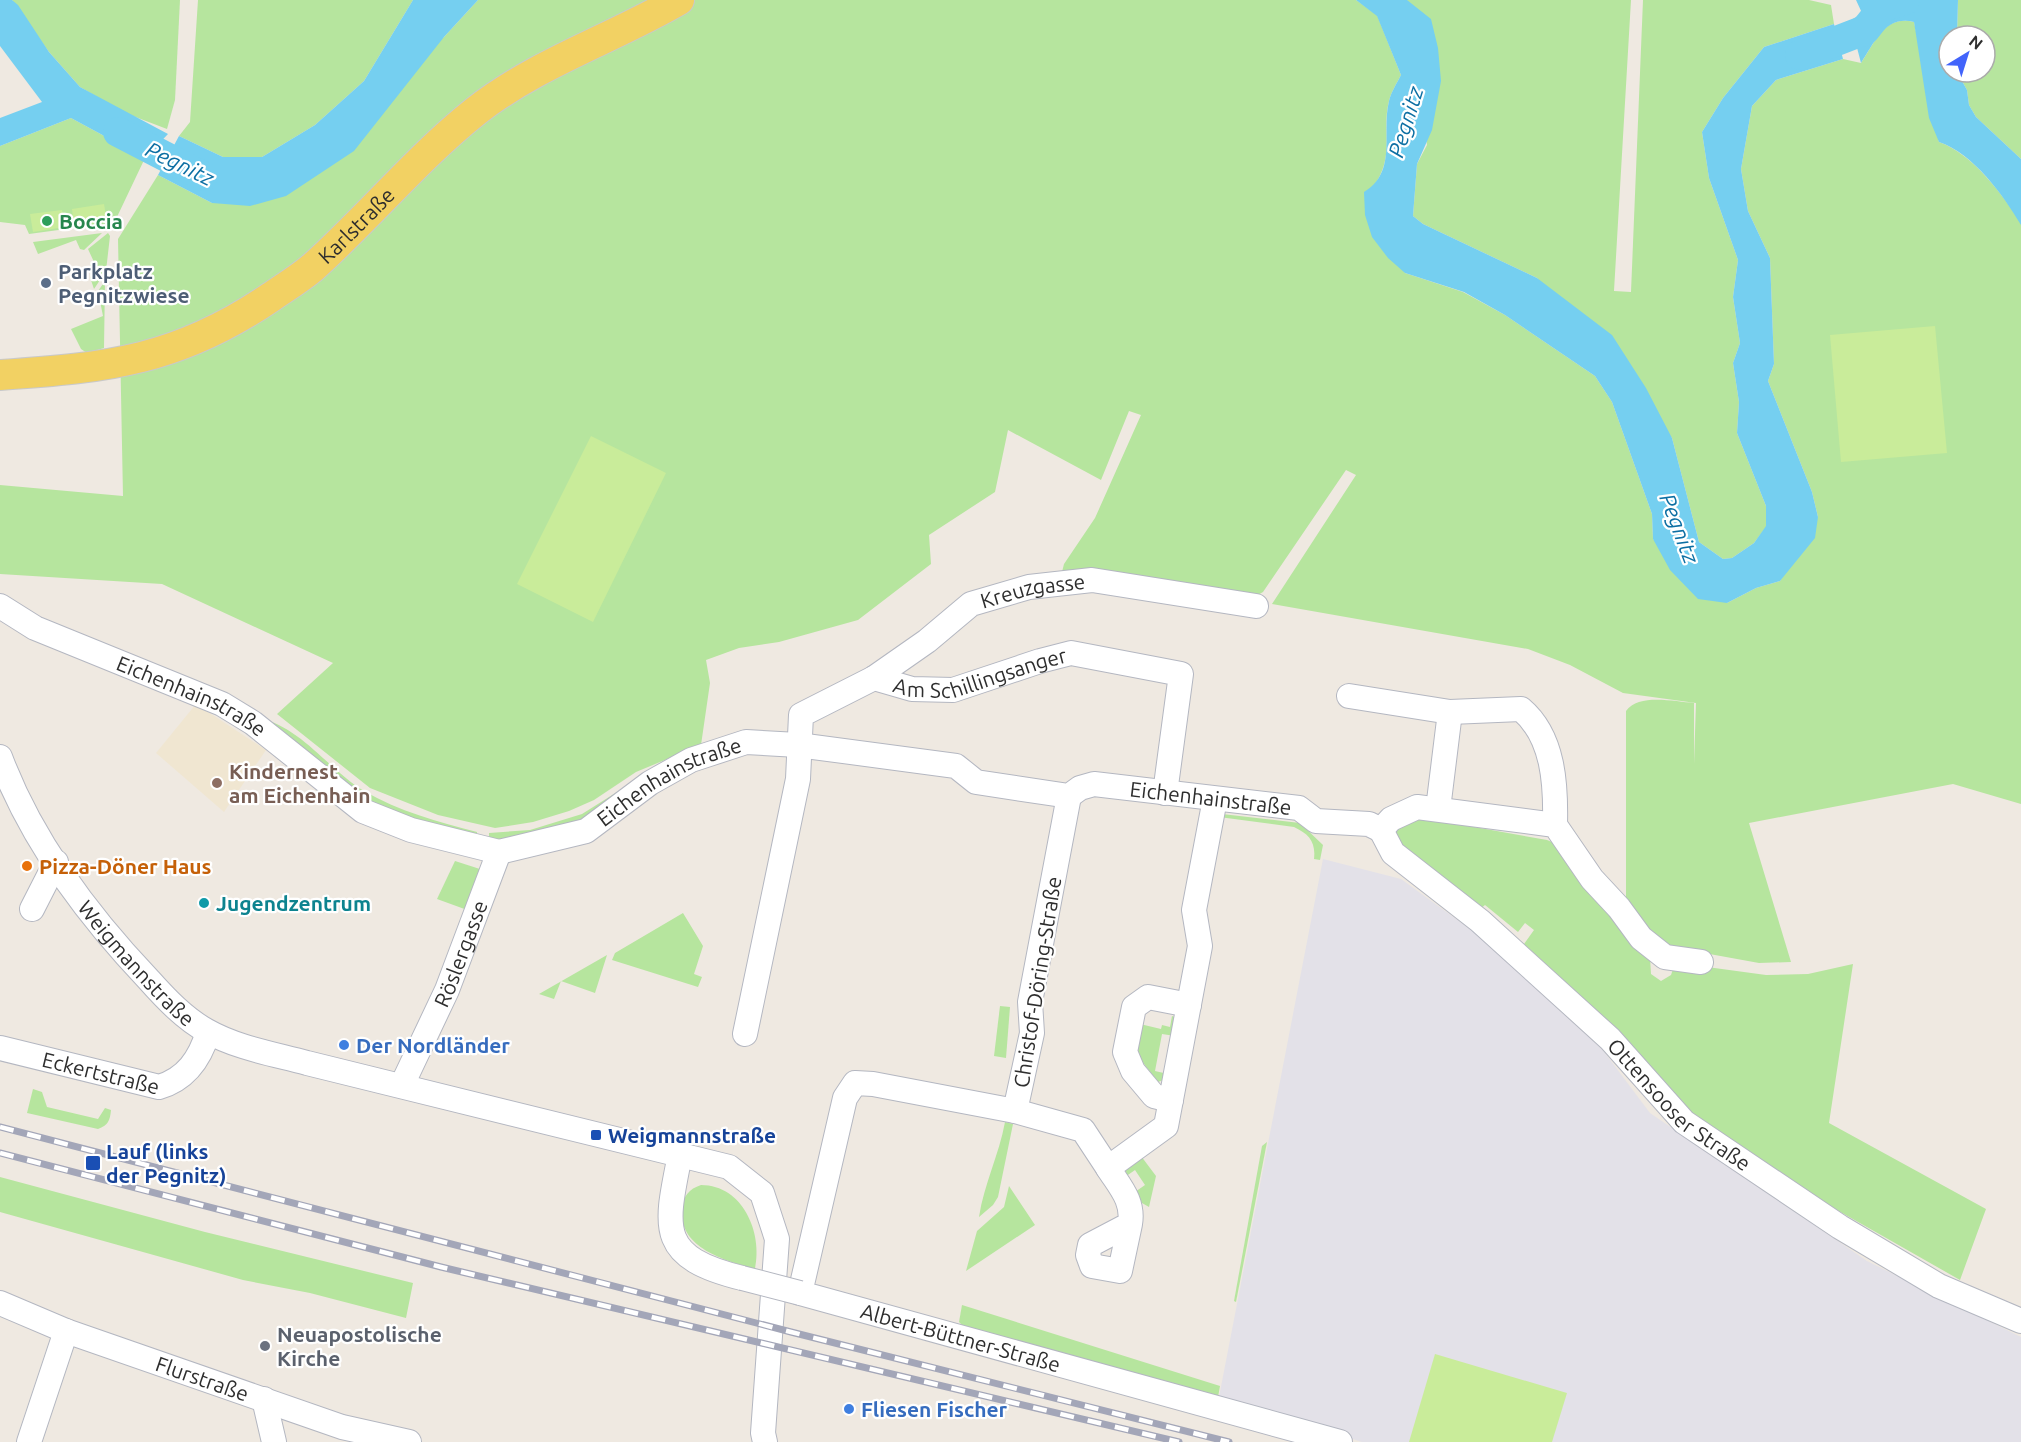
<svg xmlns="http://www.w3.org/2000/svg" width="2021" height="1442" viewBox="0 0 2021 1442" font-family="Ubuntu,sans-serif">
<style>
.industrial{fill:#e3e1e8}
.education{fill:#f0e6d1}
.green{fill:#b6e59e}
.pitch{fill:#c9ec9a}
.water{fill:#75cff0}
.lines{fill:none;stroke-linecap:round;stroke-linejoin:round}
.river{stroke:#75cff0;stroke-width:30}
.minor-casing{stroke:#b4b7c1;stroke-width:26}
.major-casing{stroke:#c9c9c9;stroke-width:32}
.minor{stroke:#fff;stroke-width:24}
.major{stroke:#f2d163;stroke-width:30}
.rail-casing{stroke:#a3a6b8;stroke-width:7}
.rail{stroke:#fff;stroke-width:4.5;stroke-dasharray:14;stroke-linecap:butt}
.minor-bridge-casing{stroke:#b4b7c1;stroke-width:26;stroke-linecap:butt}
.minor-bridge{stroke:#fff;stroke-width:24}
.leisure-dot{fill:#2e9e5b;stroke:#fff;stroke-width:2}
.service-dot{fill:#5c6f8a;stroke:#fff;stroke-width:2}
.education-dot{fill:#8d6e63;stroke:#fff;stroke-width:2}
.food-dot{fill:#e8710a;stroke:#fff;stroke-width:2}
.culture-dot{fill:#0f9aa8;stroke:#fff;stroke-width:2}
.shop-dot{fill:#3f7fe0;stroke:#fff;stroke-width:2}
.transit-dot{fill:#1a4fb4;stroke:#fff;stroke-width:2}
.worship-dot{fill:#6b7280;stroke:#fff;stroke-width:2}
.labels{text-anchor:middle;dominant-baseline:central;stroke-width:4.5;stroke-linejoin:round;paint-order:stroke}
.leisure-label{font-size:21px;font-weight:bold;fill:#27864d;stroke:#fff;text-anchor:start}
.street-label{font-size:21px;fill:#2e2e2e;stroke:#fff}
.service-label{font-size:21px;font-weight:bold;fill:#4e5e75;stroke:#fff;text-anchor:start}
.education-label{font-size:21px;font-weight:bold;fill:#785e54;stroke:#fff;text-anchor:start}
.food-label{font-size:21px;font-weight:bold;fill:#c56008;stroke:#fff;text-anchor:start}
.culture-label{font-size:21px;font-weight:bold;fill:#0d838f;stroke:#fff;text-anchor:start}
.shop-label{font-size:21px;font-weight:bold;fill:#366cbe;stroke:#fff;text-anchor:start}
.transit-label{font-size:21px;font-weight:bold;fill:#164399;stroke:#fff;text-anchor:start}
.worship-label{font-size:21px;font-weight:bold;fill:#5b616d;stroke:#fff;text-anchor:start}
.water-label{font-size:22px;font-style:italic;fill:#0d6fa3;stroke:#fff}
</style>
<rect width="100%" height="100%" fill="#efe9e1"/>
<polygon class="industrial" points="1323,859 1401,879 1474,932 1602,1049 1650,1113 1867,1261 2021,1337 2021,1442 1362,1442 1219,1397"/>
<polygon class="education" points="196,704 266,750 224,812 156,753"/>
<g class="green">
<polygon points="12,0 180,0 175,100 167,129 125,113 80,87 49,52"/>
<polygon points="198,0 413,0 364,81 315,125 262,157 223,157 179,136 190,122"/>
<path d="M 478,0 L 1356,0 L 1377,15 L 1401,75 C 1397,83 1391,92 1389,101 C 1381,132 1396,156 1373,187 L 1405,273 L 1463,292 L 1505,315 L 1595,376 L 1612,402 L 1652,514 L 1653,539 L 1727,603 L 1756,588 L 1780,581 L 1818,517 L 1812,492 L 1768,381 L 1774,364 L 1770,258 L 1748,211 L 1741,169 L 1752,106 L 1776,80 L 1843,59 L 1861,63 C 1876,41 1884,15 1914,22 L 1939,142 C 1973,154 2002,194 2021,223 L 2021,804 L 1953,784 L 1749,823 L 1791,962 L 1759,963 L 1660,945 L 1626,906 L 1626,711 C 1639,693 1675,702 1694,703 L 1694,764 L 1696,703 L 1623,693 L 1570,665 L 1528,649 L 1272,604 L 1356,475 L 1346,470 L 1263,592 L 1249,600 L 1060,580 L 1064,564 L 1095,518 L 1141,415 L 1129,411 L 1101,480 L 1008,430 L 995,492 L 929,535 L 931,564 L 858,620 L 779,642 L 739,648 L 706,660 L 710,683 L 701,745 L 636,772 L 594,800 L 569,811 L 533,822 L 495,828 L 438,815 L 370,788 L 277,714 L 333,663 L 162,584 L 0,574 L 0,485 L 123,496 L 118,239 L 158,175 L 212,203 L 444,37 Z"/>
<polygon points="1407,0 1631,0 1614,291 1631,292 1643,0 1809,0 1831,5 1834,24 1764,47 1723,98 1702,132 1709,178 1738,260 1733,297 1740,343 1733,363 1739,402 1737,433 1766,506 1766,527 1754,543 1732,558 1723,559 1699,542 1672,438 1537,278 1423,224 1413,216 1417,164 1427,145"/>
<polygon points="1958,0 2021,0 2021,159 1976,117 1969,105 1967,90 1957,72 1985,72 1985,36 1957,36"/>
<polygon points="71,118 145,158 116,219 110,223 29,234 25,225 0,222 0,146"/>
<polygon points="102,233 84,250 80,249 76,240 38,254 33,242"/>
<polygon points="108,233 110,236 106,271 94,289 90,277 94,275 90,265 94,262 88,249"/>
<polygon points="105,281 104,348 87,353 81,349 71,329 103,316 98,291"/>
<path d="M 259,718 C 301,727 328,769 364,791 C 398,811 439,822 477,832 L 477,839 L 375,809 Z"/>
<polygon points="652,770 609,809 545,836 489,841 489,833 530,830 582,814"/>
<path d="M 1222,814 L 1300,823 L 1323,845 L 1320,860 L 1314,859 C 1316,842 1309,834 1294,827 L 1219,817 Z"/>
<polygon points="1413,816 1547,840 1559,845 1650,957 1651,974 1661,981 1671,975 1674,966 1685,964 1766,975 1808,974 1853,964 1829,1123 1986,1209 1960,1280 1793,1185 1681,1105 1575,991 1524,944 1534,930 1525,923 1518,932 1485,905 1479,910 1399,848 1392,828"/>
<polygon points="455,861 483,870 470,911 437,899"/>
<polygon points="683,913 703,946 694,974 702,977 698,987 612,960 615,953"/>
<polygon points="607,955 595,993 561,981 554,999 539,994"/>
<polygon points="1000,1006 1010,1007 1006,1058 994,1056"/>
<polygon points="1172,1016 1177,1018 1175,1036 1162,1034 1155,1071 1168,1074 1166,1079 1158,1082 1134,1051 1140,1024 1161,1029 1162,1025 1170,1027"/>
<path d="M 33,1089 L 42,1092 L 47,1107 L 98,1119 L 105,1108 L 111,1110 C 110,1121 108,1125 98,1129 L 27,1113 Z"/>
<path d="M 1005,1122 L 1013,1124 L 998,1197 L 993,1205 L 979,1217 C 984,1184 999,1155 1005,1122 Z"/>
<polygon points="1267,1142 1236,1302 1234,1301 1262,1146"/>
<polygon points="1141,1156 1156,1176 1149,1207 1142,1203 1135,1192 1145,1185 1135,1170 1125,1177 1124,1169"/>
<polygon points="0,1177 205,1232 413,1283 406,1318 310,1293 243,1280 0,1212"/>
<path d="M 701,1185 C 743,1185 763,1233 755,1269 C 726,1261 678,1248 682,1209 C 683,1196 689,1189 701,1185 Z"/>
<polygon points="1009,1186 1035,1225 966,1271 977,1231 1004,1207"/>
<polygon points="962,1305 1220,1386 1218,1397 963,1326 959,1322"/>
</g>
<g class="pitch">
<polygon points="104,204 107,222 74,226 72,209"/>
<polygon points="62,210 65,227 33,232 30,214"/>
<polygon points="1935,326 1947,453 1841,462 1830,335"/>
<polygon points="591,436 666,473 593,622 517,584"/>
<polygon points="1435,1354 1567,1393 1552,1442 1409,1442"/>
</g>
<g class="water">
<polygon points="0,0 12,0 18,5 49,52 80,87 168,134 145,158 71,118 0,146 0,118 42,102 0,46"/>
<polygon points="413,0 478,0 444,37 354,151 286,196 250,206 212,203 158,175 179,136 223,157 262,157 315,125 364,81"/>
<path d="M 1356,0 L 1407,0 L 1431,19 L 1438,48 L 1441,81 L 1432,130 L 1417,164 L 1413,216 L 1423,224 L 1537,278 L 1612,335 L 1646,388 L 1672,438 L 1699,542 L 1723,559 L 1732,558 L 1754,543 L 1766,526 L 1766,506 L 1737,433 L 1739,402 L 1733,363 L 1740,343 L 1733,297 L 1738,260 L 1709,178 L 1702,132 L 1723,98 L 1764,47 L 1834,24 L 1843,59 L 1776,80 L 1752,106 L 1741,169 L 1748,211 L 1770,258 L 1774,364 L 1768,381 L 1812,492 L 1818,517 L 1815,538 L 1780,581 L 1756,588 L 1727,603 L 1698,599 L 1670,570 L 1653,539 L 1652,514 L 1612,402 L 1595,376 L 1505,315 L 1464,292 L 1405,273 L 1388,258 L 1372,237 L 1365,215 L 1364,192 C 1398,171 1381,133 1389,101 C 1391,92 1397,83 1401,75 L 1377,16 Z"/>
<path d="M 1856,0 L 1958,0 L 1957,36 L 1949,36 L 1949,72 L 1957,72 L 1967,90 L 1969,105 L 1976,117 L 2021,159 L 2021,225 C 2003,195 1974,154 1939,142 L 1929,118 L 1914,22 C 1885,15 1875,42 1861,63 L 1850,21 L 1862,13 Z"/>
</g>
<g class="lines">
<g class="river">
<polyline points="1800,55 1865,30 1883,7 1905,0"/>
<polyline points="118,132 203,176"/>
</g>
<defs>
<g id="minor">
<path id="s1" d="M 0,606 L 35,628 L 222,704 L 253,723 L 363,811 L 411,830 L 499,852 L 586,831 L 650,783 L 691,760 L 746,742 L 798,745 L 956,766 L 976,782 L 1069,796 L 1080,788 L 1094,784 L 1299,808 L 1316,821 L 1369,824 L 1381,830"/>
<path id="s2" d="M 874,678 L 912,689 L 953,690 L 1040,661 L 1071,653 L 1181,674 L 1165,793"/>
<path d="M 1349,696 L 1450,712 L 1521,709 C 1554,737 1556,785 1555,825"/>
<path id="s3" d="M 0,757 C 31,840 89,917 149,980 C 166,999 185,1019 207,1031 C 237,1048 274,1054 307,1063 L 729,1167 L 762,1193 L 777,1239 L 763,1433 L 765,1442"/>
<path id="s4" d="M 1069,796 L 1030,1002 L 1032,1033 L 1015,1111 L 873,1084 L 855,1083 L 845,1098 L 800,1293 L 1340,1442"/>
<polyline points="1438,809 1450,712"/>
<path id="s5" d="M 1381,830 L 1393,853 L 1480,921 L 1610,1039 L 1684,1122 L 1840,1227 L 1939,1286 L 2021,1321"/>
<polyline points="1381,830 1391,819 1417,807 1555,825 1592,879 1619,908 1641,938 1665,957 1701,962"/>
<polyline points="32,909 56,862"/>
<path id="s6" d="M 745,1034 L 798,779 L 801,715 L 874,678 L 927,641 L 971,604 L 1029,587 L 1092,580 L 1256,606"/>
<path id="s7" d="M 0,1048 L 159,1087 C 186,1079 200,1059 208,1032"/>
<path id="s8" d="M 402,1085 L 447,990 L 499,852"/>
<polyline points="1171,1100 1154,1096 1133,1071 1125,1052 1134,1007 1148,997 1189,1005"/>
<polyline points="1015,1111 1083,1130 1108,1168"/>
<path d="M 680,1155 C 665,1229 657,1257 742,1278"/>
<path d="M 1130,1224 L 1120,1271 L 1092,1266 L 1088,1255 L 1090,1245 L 1130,1224 C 1134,1201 1120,1187 1108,1168 L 1166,1126 L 1200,946 L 1194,910 L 1215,799"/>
<path id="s9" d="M 0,1303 L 66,1331 L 342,1427 L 409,1442"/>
<polyline points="264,1399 274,1442"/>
<polyline points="29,1442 66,1331"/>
</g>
<g id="major">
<path id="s10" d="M 0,375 C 108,368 179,360 271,297 C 284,288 299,279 312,268 C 368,218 417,158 476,111 C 537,63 612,39 679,0"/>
</g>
</defs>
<use href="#minor" class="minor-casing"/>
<use href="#major" class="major-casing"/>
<use href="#minor" class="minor"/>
<use href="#major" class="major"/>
<defs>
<g id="rail">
<polyline points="0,1127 791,1332 1229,1442"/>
<polyline points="0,1153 441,1267 1179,1442"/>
</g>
</defs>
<use href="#rail" class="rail-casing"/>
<use href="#rail" class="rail"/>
<defs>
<polyline id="minor-bridge" points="742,1278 800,1293"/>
</defs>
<use href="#minor-bridge" class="minor-bridge-casing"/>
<use href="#minor-bridge" class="minor-bridge"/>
</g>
<circle class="leisure-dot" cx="47" cy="221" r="6"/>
<circle class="service-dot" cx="46" cy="283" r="6"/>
<circle class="education-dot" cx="217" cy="783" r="6"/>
<circle class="food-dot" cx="27" cy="866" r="6"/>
<circle class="culture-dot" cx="204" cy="903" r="6"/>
<g class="shop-dot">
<circle cx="344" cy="1045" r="6"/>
<circle cx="849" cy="1409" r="6"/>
</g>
<g class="transit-dot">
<rect x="590" y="1129" width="12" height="12" rx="3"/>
<rect x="85" y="1155" width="16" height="16" rx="3"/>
</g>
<circle class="worship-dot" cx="265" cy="1346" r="6"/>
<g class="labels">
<g class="leisure-label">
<text x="59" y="221">Boccia</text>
</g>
<g class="street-label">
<text stroke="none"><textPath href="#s10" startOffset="398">Karlstraße</textPath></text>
<text stroke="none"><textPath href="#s6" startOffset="592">Kreuzgasse</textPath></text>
<text stroke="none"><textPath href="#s2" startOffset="110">Am Schillingsanger</textPath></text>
<text stroke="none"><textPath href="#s1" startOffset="212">Eichenhainstraße</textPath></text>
<text stroke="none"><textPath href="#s1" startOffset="750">Eichenhainstraße</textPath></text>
<text stroke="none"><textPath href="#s1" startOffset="1314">Eichenhainstraße</textPath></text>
<text stroke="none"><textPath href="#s8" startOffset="144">Röslergasse</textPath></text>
<text stroke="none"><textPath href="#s3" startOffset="249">Weigmannstraße</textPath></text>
<text transform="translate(1037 982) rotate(-81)">Christof-Döring-Straße</text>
<text stroke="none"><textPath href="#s7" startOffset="104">Eckertstraße</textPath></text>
<text stroke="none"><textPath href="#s5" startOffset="408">Ottensooser Straße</textPath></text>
<text stroke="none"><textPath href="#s4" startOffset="868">Albert-Büttner-Straße</textPath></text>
<text stroke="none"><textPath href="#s9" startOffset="216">Flurstraße</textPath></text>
</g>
<g class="service-label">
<text x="58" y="271">Parkplatz<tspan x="58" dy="24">Pegnitzwiese</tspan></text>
</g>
<g class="education-label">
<text x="229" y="771">Kindernest<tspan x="229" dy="24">am Eichenhain</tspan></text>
</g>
<g class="food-label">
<text x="39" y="866">Pizza-Döner Haus</text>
</g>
<g class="culture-label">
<text x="216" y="903">Jugendzentrum</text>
</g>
<g class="shop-label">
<text x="356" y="1045">Der Nordländer</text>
<text x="861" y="1409">Fliesen Fischer</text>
</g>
<g class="transit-label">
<text x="608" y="1135">Weigmannstraße</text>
<text x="106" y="1151">Lauf (links<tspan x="106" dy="24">der Pegnitz)</tspan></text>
</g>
<g class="worship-label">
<text x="277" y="1334">Neuapostolische<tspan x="277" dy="24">Kirche</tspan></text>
</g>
<g class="water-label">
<text transform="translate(1405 122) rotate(-73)">Pegnitz</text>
<text transform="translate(180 163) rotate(26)">Pegnitz</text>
<text transform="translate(1680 528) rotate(69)">Pegnitz</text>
</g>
</g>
<g transform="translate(1967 54) rotate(38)"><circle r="28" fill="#ffffff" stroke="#ababab" stroke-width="1.5"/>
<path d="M0-4.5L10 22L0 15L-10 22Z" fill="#4264fb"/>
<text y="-9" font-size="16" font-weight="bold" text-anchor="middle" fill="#2e2e2e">N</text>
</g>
</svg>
